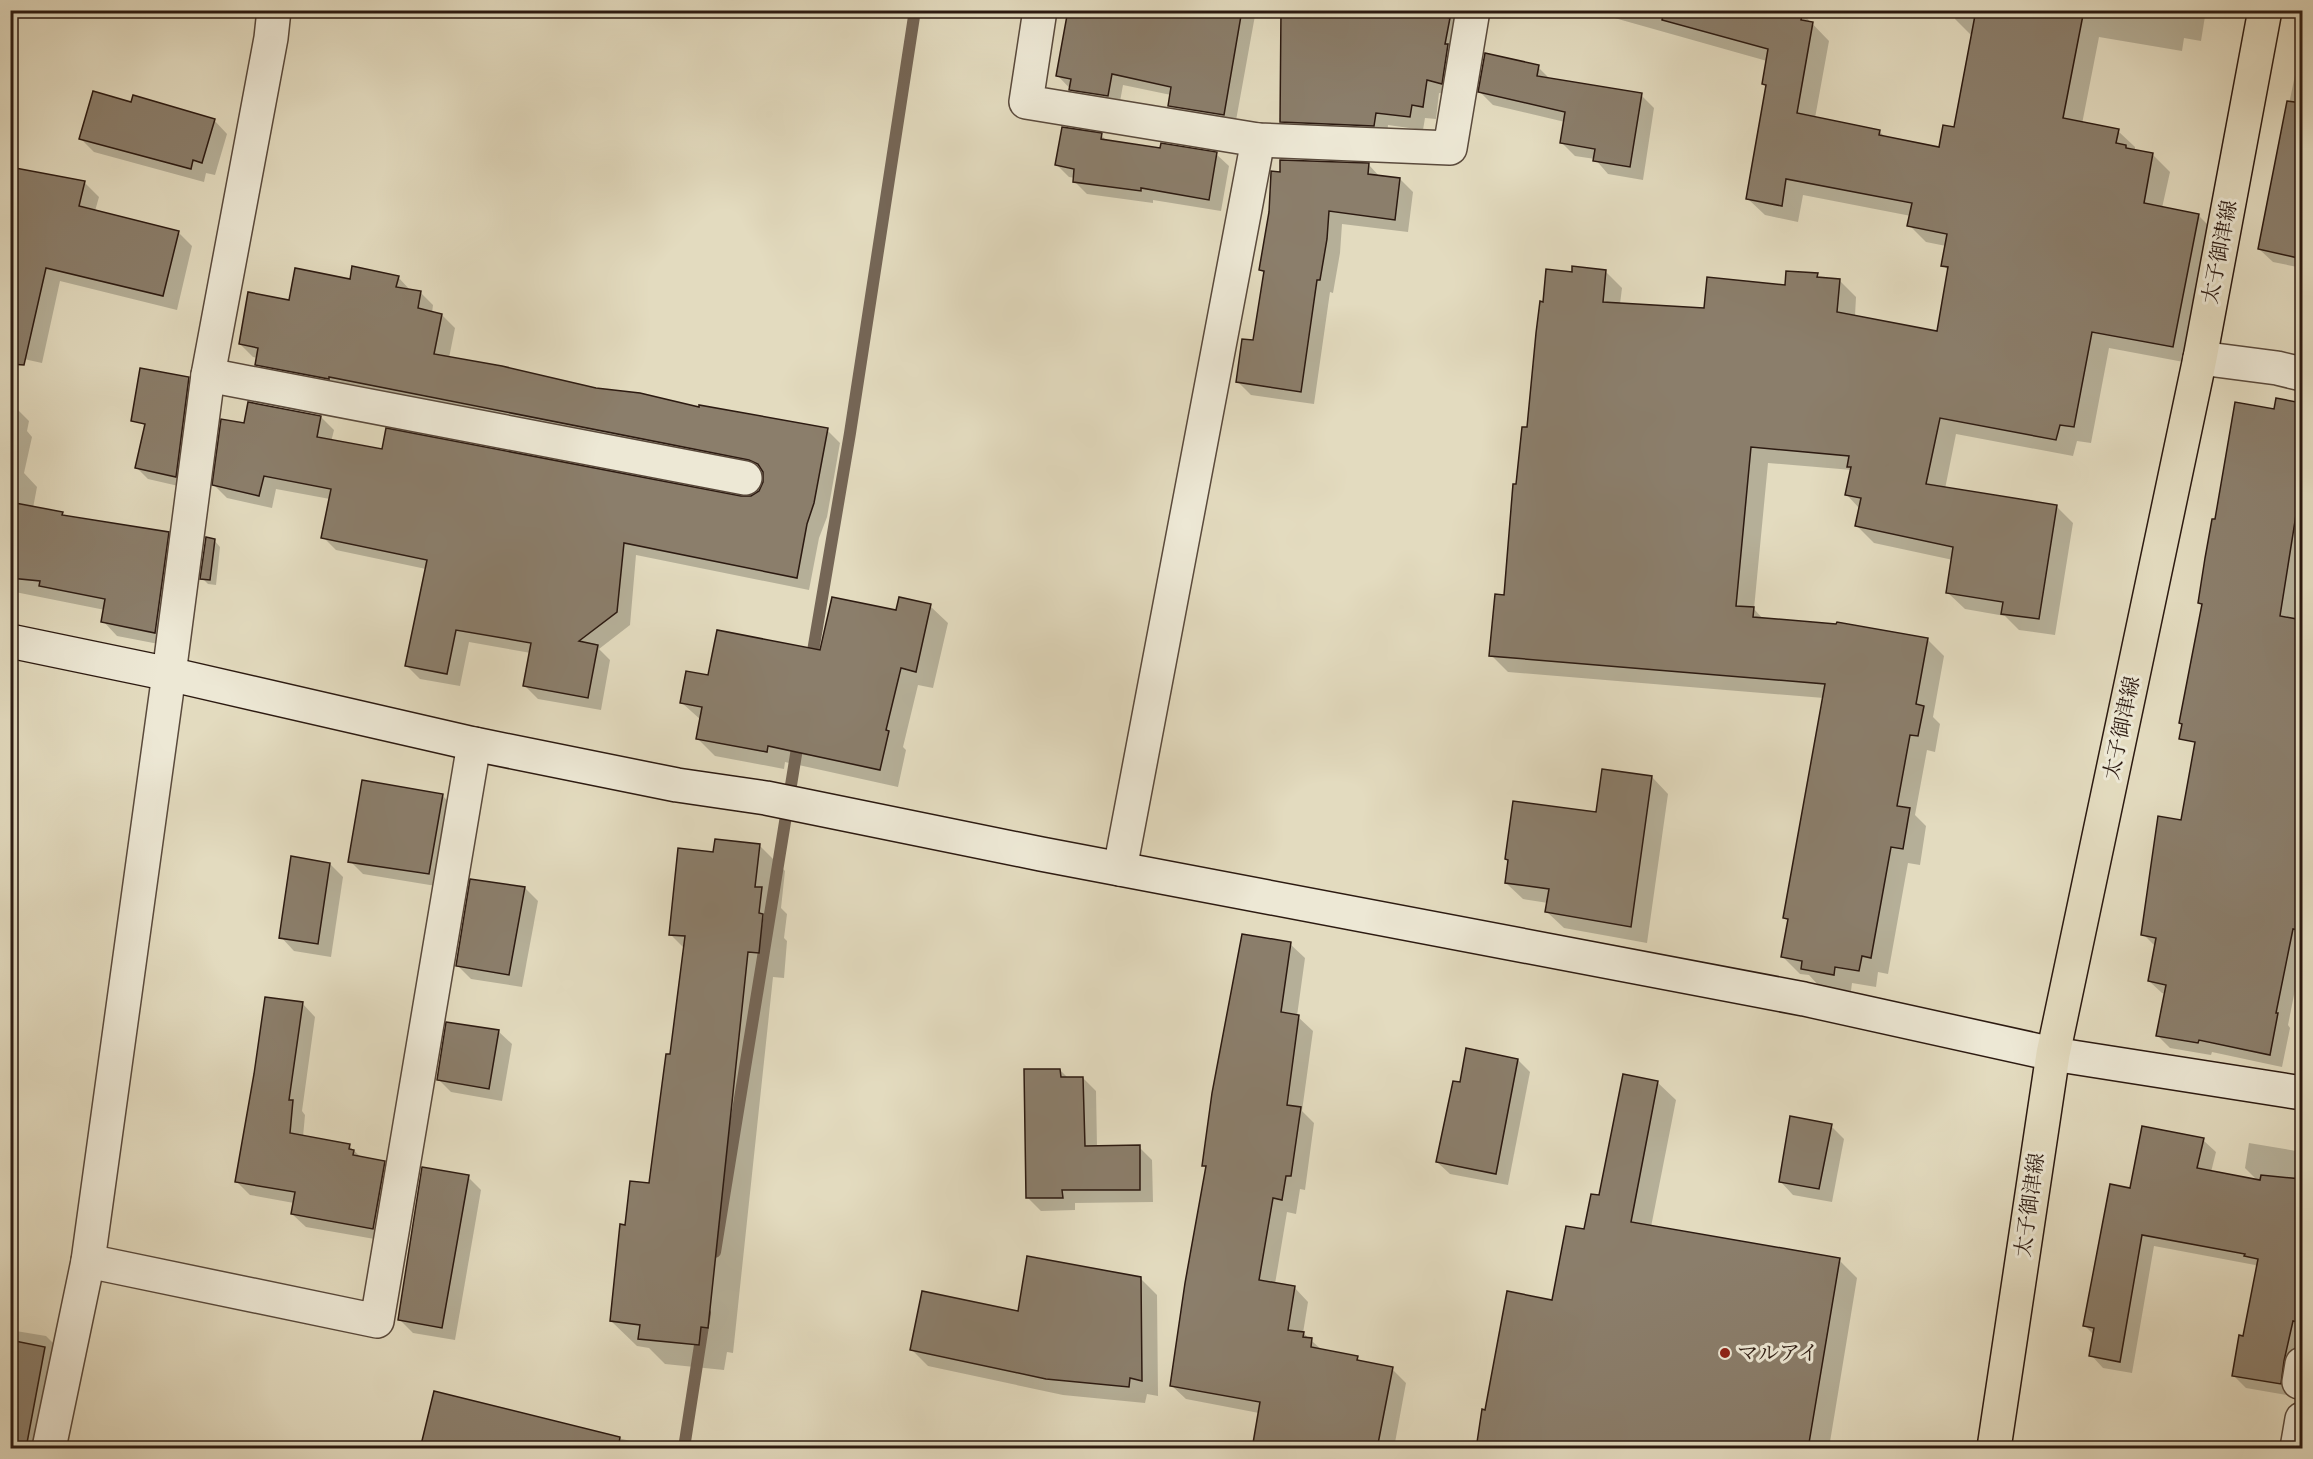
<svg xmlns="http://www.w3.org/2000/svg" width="2313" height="1459" viewBox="0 0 2313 1459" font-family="'IM FELL Double Pica','Noto Serif JP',serif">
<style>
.shadow{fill:#0003}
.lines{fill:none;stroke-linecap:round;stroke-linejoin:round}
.stream{stroke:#756656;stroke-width:12}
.building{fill:#8b7e6b;stroke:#2c1a11;stroke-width:1.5}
.street-casing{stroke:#5a4a3c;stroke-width:36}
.secondary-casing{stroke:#2c1a11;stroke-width:36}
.primary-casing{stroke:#2c1a11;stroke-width:36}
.street{stroke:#ede8d5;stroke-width:33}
.secondary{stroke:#ede8d5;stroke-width:33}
.primary{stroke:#e3dbbf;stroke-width:33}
.poi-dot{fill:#8f2418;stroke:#ede8d5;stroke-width:2}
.labels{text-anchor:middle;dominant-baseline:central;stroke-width:6;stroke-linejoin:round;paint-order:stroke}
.street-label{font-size:21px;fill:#2c1a11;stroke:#ede8d5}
.poi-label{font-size:21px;fill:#2c1a11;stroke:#ede8d5;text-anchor:start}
</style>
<rect width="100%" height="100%" fill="#e3dbbf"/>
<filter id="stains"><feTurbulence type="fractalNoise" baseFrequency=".00333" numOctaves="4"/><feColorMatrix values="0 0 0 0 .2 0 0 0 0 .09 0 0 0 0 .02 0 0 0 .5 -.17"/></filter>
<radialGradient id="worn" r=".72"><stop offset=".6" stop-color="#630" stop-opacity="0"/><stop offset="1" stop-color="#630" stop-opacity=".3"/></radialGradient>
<g class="shadow">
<polygon points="1069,10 1256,10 1235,126 1181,117 1169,106 1171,95 1123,85 1119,107 1082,101 1058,76"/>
<polygon points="1282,10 1458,10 1455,96 1439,93 1436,119 1425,118 1423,130 1388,125 1387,139 1295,135 1282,122"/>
<polygon points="1604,10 1790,10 1802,13 1829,41 1815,118 1879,131 1886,138 1940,149 1955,128 1972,36 1955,19 1956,10 2206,10 2201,41 2184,38 2182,51 2099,37 2082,124 2118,131 2135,147 2135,151 2153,155 2170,172 2162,208 2199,216 2216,233 2189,363 2109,348 2091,443 2077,441 2073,456 1956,434 1945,489 2056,506 2073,523 2055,635 2019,630 2005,616 1965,609 1948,593 1953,560 1874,543 1857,526 1860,509 1847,495 1852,470 1768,463 1754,609 1764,620 1927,639 1944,656 1933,717 1940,724 1935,752 1927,750 1915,815 1926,826 1920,865 1908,863 1888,974 1878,972 1876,987 1852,983 1851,991 1819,986 1809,975 1800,974 1783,957 1789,922 1785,918 1824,698 1508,672 1491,655 1505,597 1517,486 1528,429 1544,304 1573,273 1605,271 1622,288 1620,304 1705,309 1786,286 1817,275 1821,278 1839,280 1856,297 1855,316 1938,333 1949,271 1943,265 1946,246 1926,242 1909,225 1911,216 1803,195 1798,222 1765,215 1748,199 1767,87 1764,84 1767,61 1611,17"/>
<polygon points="2300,51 2302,51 2302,268 2273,262 2259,249"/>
<polygon points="1538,67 1551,80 1641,95 1654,108 1643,180 1608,174 1595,159 1575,156 1562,143 1565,122 1493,105 1480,92"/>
<polygon points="132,104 214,120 227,134 215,175 206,173 204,182 94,152 80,138"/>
<polygon points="1101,135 1108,142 1161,149 1216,154 1229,166 1221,211 1153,200 1153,203 1087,194 1074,181 1075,178 1069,177 1057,165"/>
<polygon points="1369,165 1380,177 1400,179 1413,192 1408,232 1342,224 1340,253 1333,293 1330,292 1314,404 1251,395 1238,382 1254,342 1265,274 1260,270 1281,173"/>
<polygon points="10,168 85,183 99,197 95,211 178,232 192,246 177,310 60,281 42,363 10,356"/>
<polygon points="398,277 411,291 420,292 433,305 432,313 442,315 455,328 449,358 596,389 827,430 840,443 827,517 819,538 809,590 636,555 630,625 599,649 610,660 601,710 538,699 525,686 531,653 469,642 460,686 420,679 407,666 426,569 336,550 323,537 330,499 276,489 272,508 227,498 214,485 245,425 321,417 334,430 331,442 383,451 741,498 752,497 761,491 765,481 763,472 342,389 270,378 257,364 258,358 253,357 240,344 290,302 351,281"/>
<polygon points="188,378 200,390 187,488 148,479 136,467 146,427 141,422"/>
<polygon points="2277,399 2302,404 2302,570 2294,620 2302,622 2302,703 2204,687 2203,606 2200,602 2216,521 2275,411"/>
<polygon points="10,406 15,407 29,421 27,431 32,437 24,473 37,487 33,508 62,514 66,517 168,533 182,547 169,646 117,636 103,621 105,610 10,591"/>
<polygon points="214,540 220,547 216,585 208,584 202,578"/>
<polygon points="930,606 948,623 933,688 918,685 903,747 906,750 898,787 785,762 784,769 715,756 698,739 701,720 682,703 709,677 821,652 897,612"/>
<polygon points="2198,731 2302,752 2302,955 2288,1025 2290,1028 2282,1067 2212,1052 2211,1055 2170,1048 2157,1035 2166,994 2162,993 2149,981 2156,947 2143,934 2182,821"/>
<polygon points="1652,777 1668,794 1647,943 1564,928 1547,912 1548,903 1523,899 1506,883 1509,861 1507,859 1597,814"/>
<polygon points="10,783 13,785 10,800"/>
<polygon points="442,795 455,809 442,887 363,874 350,861"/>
<polygon points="759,845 785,871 781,908 787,914 784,938 787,941 784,978 773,977 733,1353 727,1352 724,1370 665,1364 649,1348 637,1346 611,1321 626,1226 651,1184 671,1056 685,949 670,934 715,854"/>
<polygon points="330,864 343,877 331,957 294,951 281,937"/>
<polygon points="525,888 538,901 522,987 471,979 458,966"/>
<polygon points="1290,944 1305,958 1297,1016 1313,1031 1302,1111 1314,1123 1305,1190 1300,1189 1296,1214 1287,1212 1275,1284 1294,1287 1308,1302 1303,1333 1323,1351 1357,1358 1362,1363 1392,1369 1406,1383 1394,1448 1253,1448 1259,1413 1186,1399 1171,1385 1207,1169 1203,1165"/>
<polygon points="302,1003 315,1017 302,1111 305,1115 303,1137 349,1146 362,1158 384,1162 397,1175 386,1241 306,1227 292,1214 294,1203 250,1195 237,1182"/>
<polygon points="498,1031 512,1044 502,1101 451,1092 438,1079"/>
<polygon points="1518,1060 1530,1072 1508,1185 1450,1174 1437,1162 1461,1084"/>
<polygon points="1060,1070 1068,1078 1083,1078 1096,1091 1097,1147 1139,1147 1152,1160 1153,1202 1075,1203 1075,1210 1041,1211 1028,1198"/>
<polygon points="1657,1082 1676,1100 1651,1227 1839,1260 1857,1278 1829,1448 1478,1448 1553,1301 1600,1197"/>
<polygon points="1831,1126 1844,1139 1832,1202 1793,1195 1780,1181"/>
<polygon points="2203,1140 2216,1152 2211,1172 2258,1181 2245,1168 2249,1143 2302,1152 2302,1362 2293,1396 2246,1388 2233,1375 2244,1338 2257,1267 2255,1265 2154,1246 2132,1373 2103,1368 2091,1355 2095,1336 2085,1326 2131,1189"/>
<polygon points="468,1177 481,1190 455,1340 413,1333 400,1320"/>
<polygon points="1140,1278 1157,1295 1158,1396 1147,1394 1145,1403 1063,1395 928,1366 911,1349 1019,1313"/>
<polygon points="10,1330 46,1336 66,1356 47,1448 10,1448"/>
<polygon points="435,1393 659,1448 422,1448"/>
</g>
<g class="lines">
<g class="stream">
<polyline points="811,663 850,433 915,10"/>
<polyline points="715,1252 799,736"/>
<polyline points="684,1448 705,1313"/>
</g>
</g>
<g class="building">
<polygon points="1068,10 1242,10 1224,115 1168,106 1171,87 1112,74 1108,96 1069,90 1071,79 1056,76"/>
<polygon points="1281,10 1414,10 1450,18 1445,44 1448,44 1442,84 1427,80 1423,107 1412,105 1410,117 1376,113 1374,126 1280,122"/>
<polygon points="1664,10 1803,10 1801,20 1813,22 1797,113 1880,130 1879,135 1939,147 1943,125 1954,127 1976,10 2084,10 2063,118 2119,129 2116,143 2126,145 2126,148 2153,153 2144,203 2199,214 2173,347 2092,332 2074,427 2060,425 2056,440 1940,418 1926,484 2057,505 2039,619 2001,614 2003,602 1946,593 1953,547 1855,526 1861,498 1845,495 1851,467 1847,467 1849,456 1751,447 1736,606 1754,607 1753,617 1836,624 1837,622 1928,638 1916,704 1924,706 1918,736 1910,735 1897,806 1910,808 1903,849 1891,847 1871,958 1862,956 1859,971 1835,967 1834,975 1801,969 1802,961 1781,957 1788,919 1783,918 1825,684 1489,656 1495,594 1504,595 1513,484 1516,484 1522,427 1527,427 1536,333 1540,301 1543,302 1546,269 1572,272 1572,266 1606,270 1603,302 1704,308 1707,277 1785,285 1786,271 1818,273 1817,277 1840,279 1837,312 1937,331 1948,267 1941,266 1947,234 1907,226 1912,203 1786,179 1782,206 1746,199 1766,85 1762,84 1768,49 1662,20"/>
<polygon points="1485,53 1539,65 1537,76 1642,93 1630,167 1593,161 1595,149 1560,143 1565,112 1478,92"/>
<polygon points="93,91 131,102 133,95 215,119 202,163 193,160 191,169 79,139"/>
<polygon points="2287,101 2302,103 2302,238 2298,258 2258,249"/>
<polygon points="1062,127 1102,133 1101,139 1160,148 1161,143 1217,152 1209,200 1141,188 1141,191 1073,182 1074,169 1055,165"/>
<polygon points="1280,160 1369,163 1368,174 1400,178 1395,220 1329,211 1327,239 1320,280 1317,280 1301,392 1236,382 1242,339 1253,340 1264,271 1259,270 1269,212 1271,173 1271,171 1280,172"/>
<polygon points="10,167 85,181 79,206 179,231 163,296 46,268 24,365 10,364"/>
<polygon points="352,266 399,276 396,287 421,291 418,308 442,314 434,354 502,366 596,388 640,393 699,407 699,405 828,428 814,503 807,524 797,578 624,543 617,612 579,641 598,645 588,698 523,686 531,643 456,630 447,674 405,666 427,560 321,538 331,489 264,476 259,496 212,485 221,419 244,423 248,402 321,416 317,437 382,449 386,428 741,496 751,496 759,491 763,482 763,472 758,464 749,460 329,377 329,379 255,365 258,348 239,344 248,292 289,300 295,268 350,279"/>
<polygon points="140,368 189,377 176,477 135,468 145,424 131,421"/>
<polygon points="2276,398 2302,403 2302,477 2280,616 2302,620 2302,907 2298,930 2293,929 2276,1013 2278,1013 2270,1055 2199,1040 2198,1043 2156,1036 2166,985 2148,981 2156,938 2141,935 2158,816 2181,820 2195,742 2179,739 2182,724 2179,723 2202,604 2198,603 2205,558 2212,519 2215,519 2235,402 2274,409"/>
<polygon points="10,502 63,512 62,515 169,532 155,633 101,622 105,599 39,586 40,581 10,578"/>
<polygon points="206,537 215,539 210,580 200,579"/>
<polygon points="832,597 896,610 899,597 931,604 916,672 901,668 886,730 889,731 880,770 768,746 767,752 696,739 702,707 680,703 686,671 708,675 717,630 820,650"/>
<polygon points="1602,769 1652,776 1631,927 1545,912 1549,889 1505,883 1508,860 1505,859 1513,801 1596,812"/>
<polygon points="362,780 443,794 429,874 348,862"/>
<polygon points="715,839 760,844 755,887 762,887 759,913 763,914 759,953 748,952 708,1328 701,1327 699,1345 638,1339 640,1325 610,1321 620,1224 625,1225 630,1181 649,1183 666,1054 670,1054 685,936 669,935 678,848 713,852"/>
<polygon points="291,856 330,863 318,944 279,938"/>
<polygon points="470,879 525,887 509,975 456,966"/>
<polygon points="1242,934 1291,942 1281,1012 1299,1015 1287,1105 1301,1107 1291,1176 1286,1176 1282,1200 1273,1198 1259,1280 1295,1286 1288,1330 1304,1332 1303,1337 1312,1338 1311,1347 1358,1356 1357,1360 1393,1367 1377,1449 1252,1449 1260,1402 1170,1386 1185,1283 1206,1166 1202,1166 1212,1093"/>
<polygon points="265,997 303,1002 289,1100 293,1100 290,1133 350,1144 349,1149 354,1150 353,1155 385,1161 373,1229 291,1214 295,1192 235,1182 254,1074"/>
<polygon points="446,1022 499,1030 489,1089 437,1080"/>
<polygon points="1466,1048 1518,1059 1496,1174 1436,1162 1453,1081 1460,1082"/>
<polygon points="1024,1069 1060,1069 1061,1077 1083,1077 1085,1146 1140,1145 1140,1190 1062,1190 1063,1198 1026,1198"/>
<polygon points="1623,1074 1658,1081 1631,1222 1840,1258 1808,1449 1476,1449 1482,1409 1485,1410 1507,1291 1552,1300 1566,1226 1584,1229 1591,1194 1599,1195"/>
<polygon points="1790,1116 1832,1124 1819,1189 1779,1182"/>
<polygon points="2142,1126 2204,1138 2197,1168 2260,1180 2261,1175 2302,1179 2302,1295 2298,1322 2293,1321 2284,1361 2281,1384 2232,1376 2239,1335 2243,1336 2258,1259 2244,1256 2245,1254 2142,1235 2120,1362 2089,1356 2094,1328 2083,1326 2110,1184 2130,1188"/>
<polygon points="422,1167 469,1175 442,1328 398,1320"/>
<polygon points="1027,1256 1141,1277 1142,1381 1130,1378 1129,1387 1046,1379 910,1350 922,1291 1018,1311"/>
<polygon points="10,1340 45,1347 27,1443 10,1442"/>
<polygon points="434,1391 620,1437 618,1449 420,1449"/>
</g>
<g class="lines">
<defs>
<g id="street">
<polyline points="1040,10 1026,102 1258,140 1450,148 1473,10"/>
<polyline points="2200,358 2277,368 2302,374"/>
<polyline points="208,375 745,478"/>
<polyline points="1120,869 1258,140"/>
<polyline points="88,1261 377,1321 474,744"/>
<polyline points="2302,1364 2299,1382 2302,1382"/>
<polyline points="49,1448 88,1261 169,674 208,375 271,38 274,10"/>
<polyline points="2297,1448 2302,1419"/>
</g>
<polyline id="secondary" points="10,641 169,674 474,744 677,785 766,798 1041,854 1804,999 2053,1054 2302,1093"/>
<polyline id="primary" points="1994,1448 2053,1054 2200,358 2265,10"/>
</defs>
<use href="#street" class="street-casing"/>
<use href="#secondary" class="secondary-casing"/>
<use href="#primary" class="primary-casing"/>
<use href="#street" class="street"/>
<use href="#secondary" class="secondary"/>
<use href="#primary" class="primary"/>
</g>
<circle class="poi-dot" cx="1725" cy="1353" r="6"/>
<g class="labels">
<g class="street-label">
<text transform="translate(2220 252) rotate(-79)">太子御津線</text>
<text transform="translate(2122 728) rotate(-78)">太子御津線</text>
<text transform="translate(2030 1205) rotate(-82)">太子御津線</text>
</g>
<g class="poi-label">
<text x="1737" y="1353">マルアイ</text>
</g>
</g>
<rect width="2313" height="1459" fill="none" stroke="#e3dbbf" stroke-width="36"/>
<rect x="12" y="12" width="2289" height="1435" fill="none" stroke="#2c1a11" stroke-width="3"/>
<rect x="18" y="18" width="2277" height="1423" fill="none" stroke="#2c1a11" stroke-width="1.5"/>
<rect width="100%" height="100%" filter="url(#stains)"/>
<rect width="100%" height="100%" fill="url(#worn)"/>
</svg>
